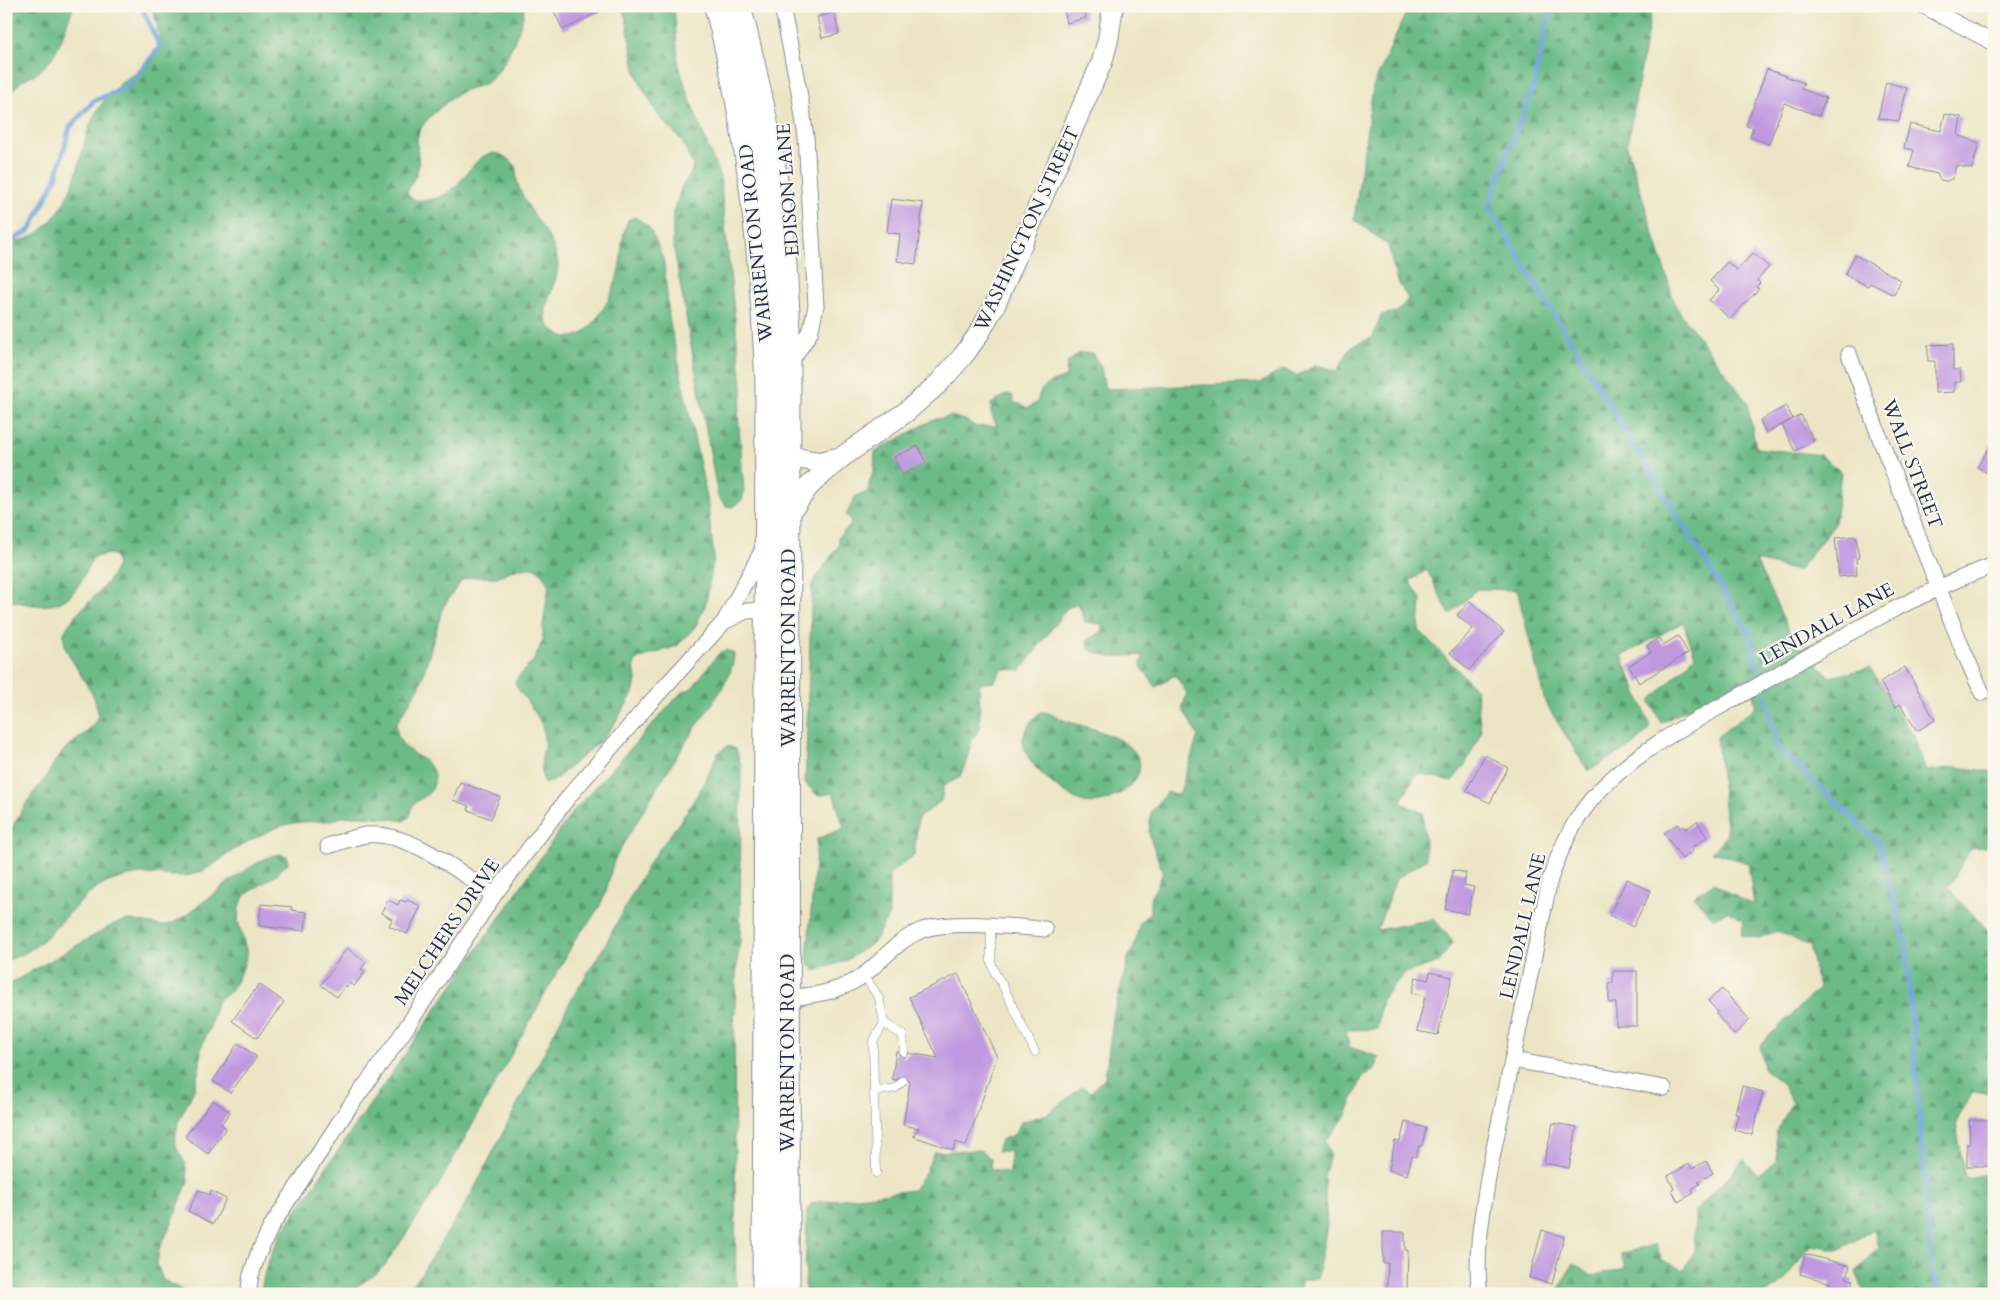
<svg xmlns="http://www.w3.org/2000/svg" width="2000" height="1300" viewBox="0 0 2000 1300" font-family="Cardo,serif">
<style>
.forest{fill:url(#forest-firs);stroke:#447572}
.lines{fill:none;stroke-linecap:round;stroke-linejoin:round}
.stream{stroke:#6fa4dc;stroke-width:5}
.building{fill:#bf98e0}
.service-casing{stroke:#848a92;stroke-width:9}
.minor-casing{stroke:#848a92;stroke-width:17}
.tertiary-casing{stroke:#848a92;stroke-width:22}
.primary-casing{stroke:#848a92;stroke-width:27}
.service{stroke:#fff;stroke-width:8}
.minor{stroke:#fff;stroke-width:15}
.tertiary{stroke:#fff;stroke-width:20}
.primary{stroke:#fff;stroke-width:25}
.labels{text-anchor:middle;dominant-baseline:central;stroke-width:4.5;stroke-linejoin:round;paint-order:stroke}
.street-label{font-size:19px;fill:#1b2f5e;stroke:#fbf7ec}
</style>
<defs>
<pattern id="forest-firs" width="22" height="20" patternUnits="userSpaceOnUse" patternTransform="scale(1.25)"><rect width="22" height="20" fill="#6cbb86"/><path d="M5 1l3.5 6h-7zM16 11l3.5 6h-7z" fill="#589871"/></pattern>
</defs>
<rect width="100%" height="100%" fill="#fbf7ec"/>
<filter id="ink" filterUnits="userSpaceOnUse"><feTurbulence type="fractalNoise" baseFrequency=".02" numOctaves="2"/><feDisplacementMap in="SourceGraphic" scale="10" xChannelSelector="R" yChannelSelector="G"/><feConvolveMatrix kernelMatrix="1 2 1 2 8 2 1 2 1" color-interpolation-filters="sRGB"/></filter>
<filter id="wash" filterUnits="userSpaceOnUse"><feTurbulence type="fractalNoise" baseFrequency=".0096" numOctaves="4" result="noise"/><feDisplacementMap in="SourceGraphic" scale="20" xChannelSelector="R" yChannelSelector="G"/><feGaussianBlur stdDeviation="1.12" result="paint"/><feColorMatrix in="noise" values="0 0 0 0 0 0 0 0 0 0 0 0 0 0 0 0 0 1.4 0 .05"/><feComposite in="paint" operator="in"/></filter>
<g filter="url(#wash)">
<rect width="100%" height="100%" fill="#ece5c5"/>
<g class="forest">
<path d="M 6,6 L 74,6 C 62,32 63,49 40,71 C 35,75 29,76 23,80 C 16,85 10,94 6,101 Z"/>
<path d="M 151,6 L 524,6 C 525,23 503,71 489,81 C 481,87 470,87 461,92 C 450,99 428,116 421,128 C 413,140 420,155 418,169 C 416,177 410,184 407,193 L 412,199 C 427,203 444,198 455,187 C 474,168 486,135 516,166 C 516,170 516,176 517,181 C 523,208 551,230 557,258 C 562,279 543,298 546,318 C 547,326 556,334 564,336 C 576,340 586,332 593,323 C 609,304 618,282 621,257 C 622,244 623,232 628,220 L 635,217 L 648,226 L 656,241 L 664,262 L 669,318 L 707,498 L 714,557 L 705,607 L 695,627 L 677,646 L 638,659 L 634,665 L 636,680 L 633,694 L 614,724 L 602,740 L 552,782 L 544,783 C 537,763 546,753 544,736 C 542,715 525,701 515,684 L 518,677 L 534,660 L 543,640 L 543,624 L 549,586 L 541,572 L 534,567 L 512,570 L 497,577 L 472,577 L 462,580 L 443,607 L 420,686 L 396,724 C 397,758 431,753 434,776 C 437,801 409,795 410,816 L 404,821 C 384,818 363,814 343,817 C 338,818 333,820 328,821 C 317,822 305,821 294,823 C 275,826 259,836 242,845 C 224,855 210,871 190,875 C 175,878 162,874 148,874 C 137,873 114,879 104,884 C 67,904 50,950 6,960 L 6,837 L 31,796 L 47,776 L 55,761 L 65,749 L 87,732 L 97,719 L 98,712 L 94,697 L 66,650 L 63,635 C 75,608 106,593 117,565 L 115,556 L 109,554 L 94,557 C 87,566 85,575 79,584 C 61,615 35,605 6,600 L 6,242 C 41,243 61,213 73,183 C 83,158 84,128 101,105 C 107,96 116,87 125,80 C 136,72 150,69 156,54 C 162,39 157,21 151,6 Z"/>
<polygon points="621,6 674,6 678,62 687,92 720,178 742,386 742,397 738,413 744,492 742,500 732,507 726,506 718,497 673,244 673,212 682,186 691,174 693,166 682,141 658,115 642,87 635,69 626,18"/>
<path d="M 1409,6 L 1652,6 L 1627,147 L 1676,307 L 1747,402 L 1756,448 L 1820,455 L 1841,472 L 1835,523 L 1798,571 L 1756,561 L 1795,643 L 1830,677 L 1870,668 L 1914,737 L 1926,771 L 1956,767 L 1994,772 L 1994,846 L 1971,848 L 1948,888 L 1994,937 L 1994,1092 L 1971,1093 L 1956,1123 L 1965,1178 L 1994,1174 L 1994,1294 L 1865,1294 L 1856,1272 L 1879,1247 L 1874,1229 L 1839,1250 L 1811,1245 L 1782,1283 L 1765,1294 L 1631,1294 L 1630,1291 L 1626,1294 L 1557,1293 L 1573,1263 L 1592,1276 L 1625,1268 L 1621,1254 L 1656,1244 L 1662,1260 L 1684,1270 L 1694,1252 L 1695,1211 L 1744,1160 L 1758,1174 L 1777,1161 L 1776,1133 L 1792,1103 L 1782,1083 L 1764,1069 L 1760,1045 L 1819,988 L 1809,946 L 1777,931 L 1759,938 L 1741,935 L 1744,920 L 1727,911 L 1713,919 L 1694,896 L 1714,883 L 1740,899 L 1754,905 L 1748,863 L 1712,852 L 1727,835 L 1717,737 L 1756,707 L 1749,678 L 1661,723 L 1650,701 L 1695,656 L 1683,622 L 1622,656 L 1651,727 L 1635,744 L 1588,771 L 1545,702 L 1517,590 L 1477,589 L 1450,615 L 1427,570 L 1410,581 L 1421,599 L 1419,630 L 1476,689 L 1481,732 L 1465,765 L 1452,781 L 1417,773 L 1400,802 L 1423,813 L 1426,859 L 1396,879 L 1377,930 L 1434,919 L 1453,942 L 1439,962 L 1405,973 L 1392,987 L 1382,1000 L 1377,1029 L 1346,1030 L 1349,1047 L 1379,1057 L 1375,1070 L 1363,1076 L 1345,1117 L 1325,1142 L 1330,1154 L 1324,1177 L 1327,1226 L 1317,1278 L 1301,1281 L 1300,1294 L 805,1294 L 807,1210 L 812,1203 L 913,1190 L 926,1171 L 934,1152 L 980,1150 L 991,1159 L 990,1168 L 1010,1174 L 1010,1151 L 997,1151 L 1001,1140 L 1015,1134 L 1021,1122 L 1047,1114 L 1082,1087 L 1091,1092 L 1105,1077 L 1114,1013 L 1129,955 L 1134,947 L 1140,923 L 1150,912 L 1150,900 L 1163,873 L 1149,834 L 1151,812 L 1167,792 L 1179,795 L 1198,736 L 1182,708 L 1187,693 L 1175,675 L 1156,687 L 1141,666 L 1143,655 L 1111,657 L 1089,650 L 1087,640 L 1103,631 L 1101,624 L 1085,622 L 1078,603 L 1067,608 L 1021,670 L 1002,669 L 994,682 L 979,684 L 980,728 L 972,740 L 967,761 L 959,778 L 944,785 L 941,801 L 918,818 L 914,855 L 889,874 L 889,915 L 873,943 L 845,961 L 815,971 L 807,960 L 817,839 L 844,828 L 833,793 L 818,796 L 805,783 L 812,584 L 839,545 L 838,537 L 850,526 L 851,520 L 846,515 L 856,496 L 868,492 L 869,484 L 874,470 L 875,452 L 932,420 L 951,416 L 965,420 L 976,427 L 997,426 L 991,413 L 991,404 L 1007,394 L 1012,395 L 1014,403 L 1020,404 L 1027,408 L 1037,403 C 1041,383 1048,384 1066,377 L 1067,363 L 1079,353 L 1092,353 L 1101,367 L 1105,389 L 1260,383 L 1284,369 L 1296,376 L 1317,365 L 1337,371 L 1351,347 L 1373,337 L 1381,315 L 1397,312 L 1408,299 L 1396,278 L 1388,245 L 1354,220 L 1373,87 Z"/>
<path d="M 727,650 L 734,654 C 732,681 712,703 698,724 C 669,766 644,810 618,853 C 610,866 610,883 604,896 C 598,913 585,926 575,940 L 437,1188 L 385,1265 L 377,1273 L 345,1294 L 260,1294 L 266,1268 L 279,1236 L 571,814 L 681,693 L 692,688 L 719,653 Z"/>
<path d="M 1041,712 C 1051,712 1059,719 1069,722 C 1091,728 1147,742 1139,771 C 1136,784 1124,792 1113,797 C 1104,802 1094,804 1084,802 C 1063,796 1023,764 1023,740 C 1023,731 1034,717 1041,712 Z"/>
<path d="M 727,746 L 736,749 L 741,766 L 740,942 C 735,968 736,996 734,1023 L 736,1294 L 404,1294 L 421,1274 L 471,1195 L 571,1000 L 605,945 L 649,863 L 681,820 L 703,786 L 718,753 Z"/>
<polygon points="279,854 287,856 288,863 276,875 245,895 239,907 238,921 247,953 243,968 231,991 219,999 215,1007 210,1027 201,1048 200,1065 194,1090 178,1122 175,1141 177,1149 185,1163 188,1181 170,1227 159,1249 157,1265 163,1280 189,1294 6,1294 6,986 116,923 129,920 162,926 171,924 185,916 241,873 266,858"/>
</g>
<g class="lines">
<g class="stream">
<polyline points="1551,6 1533,87 1488,206 1749,633 1757,668"/>
<polyline points="6,244 30,230 56,178 70,127 94,101 127,87 160,47 141,6"/>
<polyline points="1765,697 1778,748 1878,842 1906,946 1932,1273 1941,1294"/>
</g>
</g>
<g id="blocks">
<g class="building">
<polygon points="563,6 611,6 563,30 554,11"/>
<polygon points="1063,6 1083,6 1086,18 1067,23"/>
<polygon points="834,13 839,34 822,38 817,17"/>
<polygon points="1767,69 1804,83 1801,89 1826,98 1819,116 1784,103 1769,144 1750,137 1753,128 1746,126"/>
<polygon points="1886,82 1907,88 1899,121 1878,118"/>
<polygon points="1945,114 1961,117 1958,135 1979,143 1972,169 1956,165 1953,178 1947,181 1940,180 1937,174 1909,167 1914,150 1904,148 1910,124 1941,131"/>
<polygon points="891,199 923,203 916,264 897,261 900,234 887,232"/>
<polygon points="1753,253 1769,267 1757,280 1760,283 1756,287 1759,289 1730,319 1709,300 1719,290 1710,281 1727,262 1737,270"/>
<polygon points="1855,255 1901,280 1894,295 1870,283 1868,286 1845,275"/>
<polygon points="1953,344 1953,370 1960,370 1961,382 1954,382 1954,392 1935,393 1935,361 1928,361 1928,345"/>
<polygon points="1786,406 1793,419 1766,433 1760,420"/>
<polygon points="1801,415 1814,441 1795,451 1782,425"/>
<polygon points="1994,440 1994,477 1977,467"/>
<polygon points="918,446 926,463 903,475 894,457"/>
<polygon points="1856,536 1859,558 1856,558 1857,575 1839,577 1835,538"/>
<polygon points="1470,601 1504,632 1469,670 1450,653 1473,629 1457,615"/>
<polygon points="1678,636 1688,653 1639,683 1629,666 1651,652 1647,646 1659,638 1663,645"/>
<polygon points="1905,667 1935,720 1917,731 1900,704 1895,708 1880,682"/>
<polygon points="1485,755 1508,768 1490,803 1466,791"/>
<polygon points="460,782 500,797 491,819 468,810 469,806 453,800"/>
<polygon points="1697,821 1707,837 1691,848 1693,851 1682,859 1664,833 1677,824 1680,828 1684,826 1686,829"/>
<polygon points="1453,870 1466,873 1464,885 1474,887 1468,914 1445,909"/>
<polygon points="1627,879 1651,891 1633,927 1609,915"/>
<polygon points="388,900 398,905 400,900 406,902 407,900 421,906 407,934 389,926 392,919 381,913"/>
<polygon points="261,904 292,907 291,910 307,912 305,931 259,926"/>
<polygon points="347,948 366,963 361,969 365,972 354,986 350,983 347,987 346,985 337,997 321,985"/>
<polygon points="1613,971 1637,971 1637,1026 1616,1026 1616,1003 1609,1003 1609,983 1613,983"/>
<polygon points="1430,972 1452,977 1438,1035 1417,1031 1425,996 1412,993 1416,977 1428,980"/>
<polygon points="958,974 997,1057 966,1146 956,1142 953,1150 913,1136 919,1128 903,1125 910,1082 904,1076 896,1080 892,1079 896,1051 904,1058 909,1053 938,1058 909,997"/>
<polygon points="259,984 284,1002 257,1038 232,1021"/>
<polygon points="1722,989 1750,1020 1734,1035 1716,1014 1718,1012 1708,1001"/>
<polygon points="238,1043 257,1057 230,1093 213,1081"/>
<polygon points="1742,1086 1763,1092 1752,1135 1734,1130 1738,1115 1735,1114"/>
<polygon points="213,1100 230,1112 221,1124 226,1128 208,1154 185,1137"/>
<polygon points="1969,1120 1994,1120 1994,1166 1967,1166 1967,1144 1970,1144"/>
<polygon points="1405,1122 1426,1128 1422,1146 1419,1146 1416,1157 1412,1156 1407,1175 1389,1170 1395,1141 1400,1142"/>
<polygon points="1553,1123 1577,1127 1569,1168 1544,1163"/>
<polygon points="1706,1161 1713,1173 1698,1182 1700,1184 1692,1189 1694,1193 1678,1202 1672,1190 1674,1189 1668,1176 1689,1164 1692,1169"/>
<polygon points="199,1190 210,1195 211,1191 226,1199 213,1224 188,1211"/>
<polygon points="1542,1230 1564,1237 1552,1284 1529,1278"/>
<polygon points="1383,1232 1405,1232 1405,1250 1408,1250 1407,1289 1387,1289 1388,1263 1383,1263"/>
<polygon points="1805,1254 1850,1266 1846,1278 1853,1280 1849,1294 1827,1294 1831,1283 1800,1274"/>
</g>
</g>
</g>
<g filter="url(#ink)">
<use href="#blocks" fill-opacity="0" stroke="#848a92" stroke-width="1"/>
<g class="lines">
<defs>
<g id="service">
<polyline points="991,927 991,961 995,973 1002,984 1035,1052"/>
<polyline points="864,975 879,998 884,1023 873,1042 876,1173"/>
<polyline points="884,1023 903,1035 904,1052"/>
<polyline points="874,1092 896,1088 903,1081"/>
</g>
<g id="minor">
<polyline points="782,6 799,91 806,137 816,306 810,333 789,365"/>
<polyline points="1924,6 1994,43"/>
<polyline points="1849,354 1881,441 1961,645 1982,693"/>
<polyline points="724,622 746,611 768,610"/>
<path d="M 328,846 C 341,842 353,837 366,835 C 410,831 459,872 494,895"/>
<path d="M 788,998 C 816,995 843,992 866,973 C 884,959 898,940 920,931 C 948,919 1013,927 1045,929"/>
<polyline points="1513,1060 1664,1088"/>
<polyline points="248,1294 251,1275 258,1254 272,1225 350,1106 396,1043 494,895 570,795 648,705 724,622 764,547"/>
<path d="M 1480,1294 C 1474,1254 1483,1211 1489,1172 L 1550,879 C 1561,847 1575,816 1599,791 C 1641,747 1698,719 1750,690 C 1829,644 1908,597 1994,565"/>
</g>
<g id="tertiary">
<polyline points="789,457 820,462 842,457"/>
<polyline points="789,514 809,486 842,457 906,412 939,383 963,356 978,335 995,305 1102,62 1108,40 1113,6"/>
</g>
<g id="primary">
<path d="M 717,6 C 750,131 763,258 768,387 L 765,1294"/>
<path d="M 738,6 C 752,61 766,118 774,174 C 782,226 785,278 788,331 L 787,1294"/>
</g>
</defs>
<use href="#service" class="service-casing"/>
<use href="#minor" class="minor-casing"/>
<use href="#tertiary" class="tertiary-casing"/>
<use href="#primary" class="primary-casing"/>
<use href="#service" class="service"/>
<use href="#minor" class="minor"/>
<use href="#tertiary" class="tertiary"/>
<use href="#primary" class="primary"/>
</g>
</g>
<g class="labels">
<g class="street-label">
<text transform="translate(788 190) rotate(-94)">EDISON LANE</text>
<text transform="translate(1027 229) rotate(-65)">WASHINGTON STREET</text>
<text transform="translate(756 243) rotate(-96)">WARRENTON ROAD</text>
<text transform="translate(1912 464) rotate(69)">WALL STREET</text>
<text transform="translate(1827 624) rotate(-29)">LENDALL LANE</text>
<text transform="translate(789 648) rotate(-90)">WARRENTON ROAD</text>
<text transform="translate(1523 926) rotate(-77)">LENDALL LANE</text>
<text transform="translate(447 932) rotate(-56)">MELCHERS DRIVE</text>
<text transform="translate(788 1053) rotate(-90)">WARRENTON ROAD</text>
</g>
</g>
<rect width="2000" height="1300" fill="none" stroke="#fbf7ec" stroke-width="25"/>
</svg>
